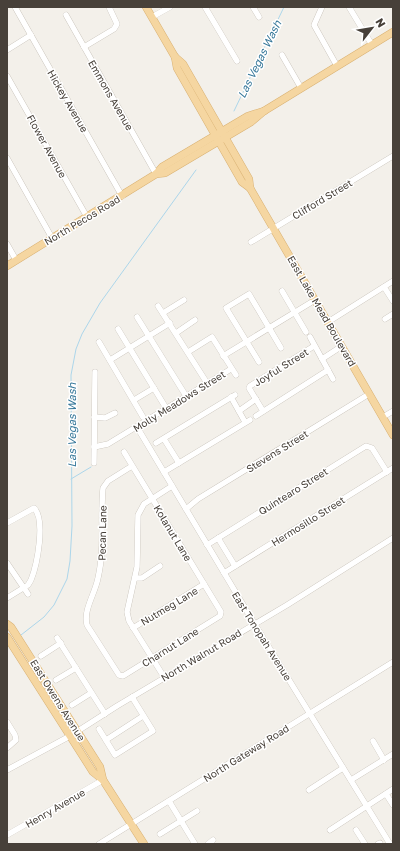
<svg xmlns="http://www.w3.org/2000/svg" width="400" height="851" viewBox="0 0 400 851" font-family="'Golos Text',sans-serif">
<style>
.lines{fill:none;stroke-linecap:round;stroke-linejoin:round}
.stream{stroke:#acd6ea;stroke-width:1}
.minor-casing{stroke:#beb7ad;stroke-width:6}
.major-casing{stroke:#d9b172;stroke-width:8}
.minor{stroke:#fff;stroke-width:5.5}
.major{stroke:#f5d6a1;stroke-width:7}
.labels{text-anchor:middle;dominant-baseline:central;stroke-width:3;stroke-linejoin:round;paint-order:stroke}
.street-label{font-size:10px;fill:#474039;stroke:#fff}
.water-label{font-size:11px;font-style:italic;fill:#37789a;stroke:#fff}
</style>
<rect width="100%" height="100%" fill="#f3f0ea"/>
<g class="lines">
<g class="stream">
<polyline points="234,111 284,7"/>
<polyline points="71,479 91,467"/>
<polyline points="21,635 44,617 54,605 67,579 70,561 72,526 71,375 76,349 82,334 100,303 196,170"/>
</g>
<defs>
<g id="minor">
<polyline points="15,7 122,196"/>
<polyline points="205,7 237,61"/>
<polyline points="253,7 259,17"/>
<polyline points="322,7 314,25 337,66"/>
<polyline points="349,7 372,45"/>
<polyline points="66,15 156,174"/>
<polyline points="152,17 170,7"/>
<polyline points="84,47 114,29 117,24 109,7"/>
<polyline points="7,50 31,35"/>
<polyline points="282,55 301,88"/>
<polyline points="7,76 87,217"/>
<polyline points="7,158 52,238"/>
<polyline points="251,242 393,156"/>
<polyline points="7,244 16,260"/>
<polyline points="384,287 393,301"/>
<polyline points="282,291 306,332"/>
<polyline points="158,306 207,383"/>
<polyline points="163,313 184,300"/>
<polyline points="137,317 186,396"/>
<polyline points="385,319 393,314"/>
<polyline points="328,322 393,281"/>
<polyline points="118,329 166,408"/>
<polyline points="176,333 195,320"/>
<polyline points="310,337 333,379"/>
<polyline points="99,342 143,417"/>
<polyline points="188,352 212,337 236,375"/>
<polyline points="223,356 315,300"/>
<polyline points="322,359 342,346"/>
<polyline points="110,360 170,323"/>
<polyline points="259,362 226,308 249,294 281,348"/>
<polyline points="231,397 245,422"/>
<polyline points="134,400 154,388"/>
<polyline points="239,411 256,399"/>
<polyline points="263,411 249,388 250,386 314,346"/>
<polyline points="256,416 328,370"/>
<polyline points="94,417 105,418 115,413"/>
<polyline points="383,417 393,411"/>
<polyline points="137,427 254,623 390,844"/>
<polyline points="164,439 179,463"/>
<polyline points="156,443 235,395"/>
<polyline points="94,447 108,444 231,369"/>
<path d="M 124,452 L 221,612 L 220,616 L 123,676 L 119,675 L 87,625 C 83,610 95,594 98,578 C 105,548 100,519 103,488 L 108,481 L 132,466"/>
<polyline points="94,463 95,372"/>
<polyline points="164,472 250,420"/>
<polyline points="186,509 198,499 369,394"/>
<path d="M 7,523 L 34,508 C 46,520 37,565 31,580 L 28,585 L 7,598"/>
<polyline points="218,538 235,566"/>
<polyline points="207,545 366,446 372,448 387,472"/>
<polyline points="7,563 28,594"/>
<polyline points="224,573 393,468"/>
<polyline points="135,578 142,578 160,566"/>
<polyline points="133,628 204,584"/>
<polyline points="57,638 105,714"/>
<polyline points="41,656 61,643"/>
<polyline points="164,677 129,621 127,612 137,567 138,515 144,504 172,486"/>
<polyline points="56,680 76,668"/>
<polyline points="72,705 91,693"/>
<polyline points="7,722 15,735 16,740 7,748"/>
<polyline points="99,729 115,755 153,731 132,697"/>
<polyline points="106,740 143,716"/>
<polyline points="373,741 384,760"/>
<polyline points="7,770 70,736 117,706 287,605 393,538"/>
<polyline points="351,780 393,754"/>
<polyline points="309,790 343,768"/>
<polyline points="386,794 393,805"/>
<polyline points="169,801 195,844"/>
<polyline points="330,830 393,789"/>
<polyline points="356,830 365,844"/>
<polyline points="160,834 197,811"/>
<polyline points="7,835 103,780"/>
<polyline points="99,844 393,662"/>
<polyline points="208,844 213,840"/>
<polyline points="378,844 380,843"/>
</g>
<g id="major">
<polyline points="146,7 175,57 183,64 249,179 250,188 393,435"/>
<polyline points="175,57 177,68 242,182 250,188"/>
<polyline points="156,174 165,173 251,122 264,111 393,32"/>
<polyline points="7,266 156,174 162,167 248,116 264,111"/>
<polyline points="7,624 11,627 100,767 103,780 144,844"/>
<polyline points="7,637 93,772 103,780"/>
</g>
</defs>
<use href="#minor" class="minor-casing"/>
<use href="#major" class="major-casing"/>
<use href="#minor" class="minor"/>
<use href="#major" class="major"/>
</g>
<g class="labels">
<g class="street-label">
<text transform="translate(111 95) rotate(60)">Emmons Avenue</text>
<text transform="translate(68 101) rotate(60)">Hickey Avenue</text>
<text transform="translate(47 146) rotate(61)">Flower Avenue</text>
<text transform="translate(322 199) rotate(-31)">Clifford Street</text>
<text transform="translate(82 220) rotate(-31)">North Pecos Road</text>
<text transform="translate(322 311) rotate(60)">East Lake Mead Boulevard</text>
<text transform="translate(281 367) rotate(-32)">Joyful Street</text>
<text transform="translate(179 401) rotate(-32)">Molly Meadows Street</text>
<text transform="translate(277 451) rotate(-32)">Stevens Street</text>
<text transform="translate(293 491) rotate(-32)">Quintearo Street</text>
<text transform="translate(308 521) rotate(-32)">Hermosillo Street</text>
<text transform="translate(102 533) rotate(-89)">Pecan Lane</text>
<text transform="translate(173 533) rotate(59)">Kolanut Lane</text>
<text transform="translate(169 606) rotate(-31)">Nutmeg Lane</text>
<text transform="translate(262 636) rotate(58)">East Tonopah Avenue</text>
<text transform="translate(170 647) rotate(-32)">Charnut Lane</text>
<text transform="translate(201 655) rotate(-31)">North Walnut Road</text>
<text transform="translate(58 700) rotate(58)">East Owens Avenue</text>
<text transform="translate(246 753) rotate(-32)">North Gateway Road</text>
<text transform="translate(55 808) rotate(-30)">Henry Avenue</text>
</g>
<g class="water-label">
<text transform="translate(259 59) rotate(-64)">Las Vegas Wash</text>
<text transform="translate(71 425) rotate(-90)">Las Vegas Wash</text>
</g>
</g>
<rect width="400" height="851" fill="none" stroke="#474039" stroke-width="16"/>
<g transform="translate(372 28) rotate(59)" stroke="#ffffff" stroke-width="3" paint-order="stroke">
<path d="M0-3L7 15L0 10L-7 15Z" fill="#474039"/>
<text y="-6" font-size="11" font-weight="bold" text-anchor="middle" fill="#474039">N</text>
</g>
</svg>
